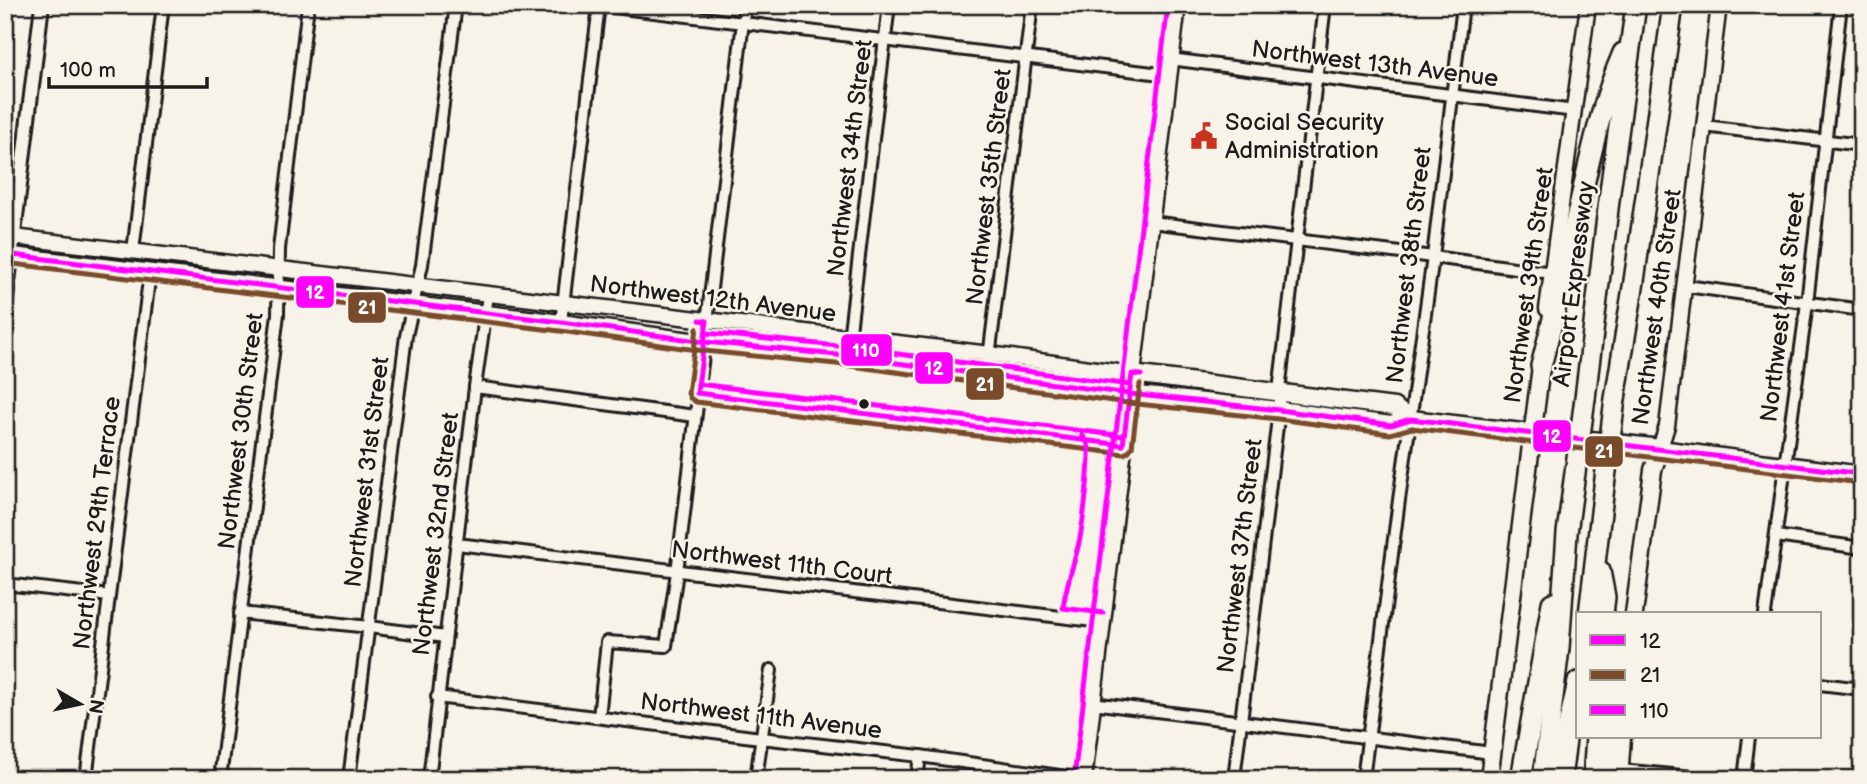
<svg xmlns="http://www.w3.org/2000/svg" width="1867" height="784" viewBox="0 0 1867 784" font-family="'Balsamiq Sans',sans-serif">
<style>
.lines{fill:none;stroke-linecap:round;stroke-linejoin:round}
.minor-casing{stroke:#1c1c1c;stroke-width:16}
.tertiary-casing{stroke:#1c1c1c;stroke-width:18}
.secondary-casing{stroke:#1c1c1c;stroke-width:19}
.primary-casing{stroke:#1c1c1c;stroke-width:21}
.motorway-casing{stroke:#1c1c1c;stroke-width:24}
.minor{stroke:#f7f3e8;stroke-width:10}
.tertiary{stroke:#f7f3e8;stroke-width:12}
.secondary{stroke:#f7f3e8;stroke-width:14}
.primary{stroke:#f7f3e8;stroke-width:16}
.motorway{stroke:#f7f3e8;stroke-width:19}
.motorway-bridge-casing{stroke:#1c1c1c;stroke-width:24;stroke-linecap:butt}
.motorway-bridge{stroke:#f7f3e8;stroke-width:19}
.bus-1-casing{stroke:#f7f3e8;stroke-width:10}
.bus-2-casing{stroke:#f7f3e8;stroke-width:10}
.bus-3-casing{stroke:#f7f3e8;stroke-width:10}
.bus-1{stroke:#f0f;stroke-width:5}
.bus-2{stroke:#7a4b2a;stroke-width:5}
.bus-3{stroke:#f0f;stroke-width:5}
.bus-dot{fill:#1c1c1c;stroke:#f7f3e8;stroke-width:2.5}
.labels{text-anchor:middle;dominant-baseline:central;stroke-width:5;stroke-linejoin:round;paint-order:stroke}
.street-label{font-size:24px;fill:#1c1c1c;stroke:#f7f3e8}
.poi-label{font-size:24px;fill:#1c1c1c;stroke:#f7f3e8;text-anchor:start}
.line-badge{stroke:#f7f3e8;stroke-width:2.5}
.badge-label{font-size:19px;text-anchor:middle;font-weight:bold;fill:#fff}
</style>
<rect width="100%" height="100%" fill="#f7f3e8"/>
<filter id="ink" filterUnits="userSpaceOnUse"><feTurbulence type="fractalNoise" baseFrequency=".0143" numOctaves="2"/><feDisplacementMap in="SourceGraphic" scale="14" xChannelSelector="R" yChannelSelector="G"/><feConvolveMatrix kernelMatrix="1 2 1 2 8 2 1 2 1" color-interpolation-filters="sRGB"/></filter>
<g filter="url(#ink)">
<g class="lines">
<defs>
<g id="minor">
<polyline points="597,5 1169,75"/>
<polyline points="1170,59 1575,111"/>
<polyline points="1704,126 1862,145"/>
<polyline points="1151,222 1433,257 1552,273"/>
<polyline points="133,251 163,5"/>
<polyline points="1686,286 1862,310"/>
<polyline points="561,322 599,5"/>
<polyline points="847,356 889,5"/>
<polyline points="987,374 1032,5"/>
<polyline points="475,387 695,416"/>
<polyline points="1776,536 1862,548"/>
<polyline points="457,544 1102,622"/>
<polyline points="5,584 109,596"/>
<polyline points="240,613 369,627 445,637"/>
<polyline points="1765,614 1807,303 1841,5"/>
<polyline points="1820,684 1862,689"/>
<polyline points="437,697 761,738 920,756 1080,779"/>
<polyline points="1092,703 1492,753"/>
<polyline points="599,717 607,642 666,646 677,572 745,5"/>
<polyline points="1621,770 1712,779"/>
<polyline points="86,779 150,272"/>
<polyline points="220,779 278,314 279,249 308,5"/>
<polyline points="349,779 406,336 422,265 456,5"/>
<polyline points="429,779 475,387 488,295"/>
<polyline points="756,779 771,670"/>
<polyline points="917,779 920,756"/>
<polyline points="1234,779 1279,410 1279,391 1325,5"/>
<polyline points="1363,779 1399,500 1433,257 1463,5"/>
<polyline points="1744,779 1749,737"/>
</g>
<polyline id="tertiary" points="5,307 42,5"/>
<g id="secondary">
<polyline points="1719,5 1667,426 1660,448 1862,474"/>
<polyline points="5,236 990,354 1132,374"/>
<polyline points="5,254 561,322 705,342 837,355 1129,394"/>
<polyline points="1547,309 1588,5"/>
<polyline points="1620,779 1623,737"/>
</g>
<g id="primary">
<polyline points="1132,374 1394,407 1411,419"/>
<polyline points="1129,394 1279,410 1391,425 1411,419 1660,448 1653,470 1634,614"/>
<path d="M 1083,779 C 1113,521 1146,263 1177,5"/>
<polyline points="1489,779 1541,366"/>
</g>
<g id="motorway">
<path d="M 1541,366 C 1556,310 1568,254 1581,198 C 1592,149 1603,99 1623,53"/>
<polyline points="1585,398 1611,184 1636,5"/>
<polyline points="1615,399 1634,281 1673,5"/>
<polyline points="1600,571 1605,597 1603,614"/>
<polyline points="1589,614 1604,487"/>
<polyline points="1521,779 1552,603"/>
<polyline points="1543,779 1559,648 1567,533 1573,488"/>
<polyline points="1561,779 1567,732 1578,682"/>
<polyline points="1593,779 1596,737"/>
<polyline points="1608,779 1614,737"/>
</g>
</defs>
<use href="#minor" class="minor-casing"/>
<use href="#tertiary" class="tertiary-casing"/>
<use href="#secondary" class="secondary-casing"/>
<use href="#primary" class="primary-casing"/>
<use href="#motorway" class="motorway-casing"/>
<use href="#minor" class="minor"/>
<use href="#tertiary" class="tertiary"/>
<use href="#secondary" class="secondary"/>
<use href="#primary" class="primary"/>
<use href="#motorway" class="motorway"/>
<defs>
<g id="motorway-bridge">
<polyline points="1604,487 1615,399"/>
<polyline points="1573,488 1585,398"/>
</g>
</defs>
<use href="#motorway-bridge" class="motorway-bridge-casing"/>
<use href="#motorway-bridge" class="motorway-bridge"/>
<defs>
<g id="bus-1">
<polyline points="5,254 561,322 705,342 837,355 1129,394 1279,410 1391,425 1411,419 1862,474"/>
<polyline points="697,393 707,321 700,320"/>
<polyline points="697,393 1123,445"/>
<polyline points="1123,445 1132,374 1141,375"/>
</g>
<g id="bus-2">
<polyline points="5,263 560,331 704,351 836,364 1128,403 1278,419 1390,434 1412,428 1861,483"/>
<polyline points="697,328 688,393 690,398 696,402 1124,454 1128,452 1132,447 1140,384"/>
</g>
<g id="bus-3">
<polyline points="706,333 838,346 1130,385"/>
<polyline points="698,384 1124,436"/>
<path d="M 1082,435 C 1085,438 1086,439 1088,444 C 1092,457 1083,522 1080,538 C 1075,562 1066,584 1063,608 L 1103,613"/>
<polyline points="1074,778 1168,5"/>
</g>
</defs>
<use href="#bus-1" class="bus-1-casing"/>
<use href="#bus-2" class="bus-2-casing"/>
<use href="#bus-3" class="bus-3-casing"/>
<use href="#bus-1" class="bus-1"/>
<use href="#bus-2" class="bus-2"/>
<use href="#bus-3" class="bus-3"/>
</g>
</g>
<defs>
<symbol id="civic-bare" viewBox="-9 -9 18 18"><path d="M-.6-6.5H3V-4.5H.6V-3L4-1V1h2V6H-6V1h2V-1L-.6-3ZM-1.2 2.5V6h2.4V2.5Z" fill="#c8321e" stroke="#f7f3e8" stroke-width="2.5" paint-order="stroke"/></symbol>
</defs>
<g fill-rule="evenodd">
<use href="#civic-bare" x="1185" y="117" width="38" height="38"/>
</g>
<circle class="bus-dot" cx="864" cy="404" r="6"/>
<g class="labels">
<g class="street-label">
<text transform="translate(1375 64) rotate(7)">Northwest 13th Avenue</text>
<text transform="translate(850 158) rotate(-83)">Northwest 34th Street</text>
<text transform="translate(989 187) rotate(-83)">Northwest 35th Street</text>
<text transform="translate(1409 265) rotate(-83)">Northwest 38th Street</text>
<text transform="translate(1574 284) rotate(-83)">Airport Expressway</text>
<text transform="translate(1529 285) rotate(-82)">Northwest 39th Street</text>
<text transform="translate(713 299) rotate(7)">Northwest 12th Avenue</text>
<text transform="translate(1657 307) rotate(-82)">Northwest 40th Street</text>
<text transform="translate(1783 307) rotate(-83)">Northwest 41st Street</text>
<text transform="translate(241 431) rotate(-83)">Northwest 30th Street</text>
<text transform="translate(367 472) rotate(-83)">Northwest 31st Street</text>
<text transform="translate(97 523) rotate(-83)">Northwest 29th Terrace</text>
<text transform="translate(436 534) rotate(-83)">Northwest 32nd Street</text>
<text transform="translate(1240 556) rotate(-83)">Northwest 37th Street</text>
<text transform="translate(782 563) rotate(7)">Northwest 11th Court</text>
<text transform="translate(761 716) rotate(7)">Northwest 11th Avenue</text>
</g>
<g class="poi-label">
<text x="1225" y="122">Social Security<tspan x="1225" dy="28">Administration</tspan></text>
</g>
</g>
<g class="line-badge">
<rect x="295" y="275" width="40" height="34" rx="7" fill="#f0f"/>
<rect x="347" y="291" width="40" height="33" rx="7" fill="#7a4b2a"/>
<rect x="840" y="333" width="53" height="34" rx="7" fill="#f0f"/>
<rect x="914" y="351" width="40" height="34" rx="7" fill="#f0f"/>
<rect x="965" y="367" width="40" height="34" rx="7" fill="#7a4b2a"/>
<rect x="1532" y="419" width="40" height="34" rx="7" fill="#f0f"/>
<rect x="1584" y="435" width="40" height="33" rx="7" fill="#7a4b2a"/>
</g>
<g class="badge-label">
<text x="315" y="299">12</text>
<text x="367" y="314">21</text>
<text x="866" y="357">110</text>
<text x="934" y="375">12</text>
<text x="985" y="391">21</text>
<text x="1552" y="443">12</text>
<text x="1604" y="458">21</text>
</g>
<rect width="1867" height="784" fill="none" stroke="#f7f3e8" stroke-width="28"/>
<rect x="14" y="14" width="1839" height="756" fill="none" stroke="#1c1c1c" stroke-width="2.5" filter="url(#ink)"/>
<rect x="1576" y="612" width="245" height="126" fill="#f7f3e8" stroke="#9f9d96" stroke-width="2"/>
<rect x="1590" y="635" width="35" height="10" fill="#ff00ff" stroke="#9f9d96" stroke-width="2"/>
<text x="1640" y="648" font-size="21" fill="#1c1c1c">12</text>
<rect x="1590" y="670" width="35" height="10" fill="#7a4b2a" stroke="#9f9d96" stroke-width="2"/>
<text x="1640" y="682" font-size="21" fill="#1c1c1c">21</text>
<rect x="1590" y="705" width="35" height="10" fill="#ff00ff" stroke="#9f9d96" stroke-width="2"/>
<text x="1640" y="718" font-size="21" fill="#1c1c1c">110</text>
<g transform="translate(80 704) rotate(99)" stroke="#f7f3e8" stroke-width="5" paint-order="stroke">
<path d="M0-5L12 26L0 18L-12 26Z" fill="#1c1c1c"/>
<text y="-10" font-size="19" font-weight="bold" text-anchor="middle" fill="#1c1c1c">N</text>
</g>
<path d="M49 77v10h158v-10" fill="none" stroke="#1c1c1c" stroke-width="3.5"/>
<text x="60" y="77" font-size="21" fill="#1c1c1c" stroke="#f7f3e8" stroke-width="5" paint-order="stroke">100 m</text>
</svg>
